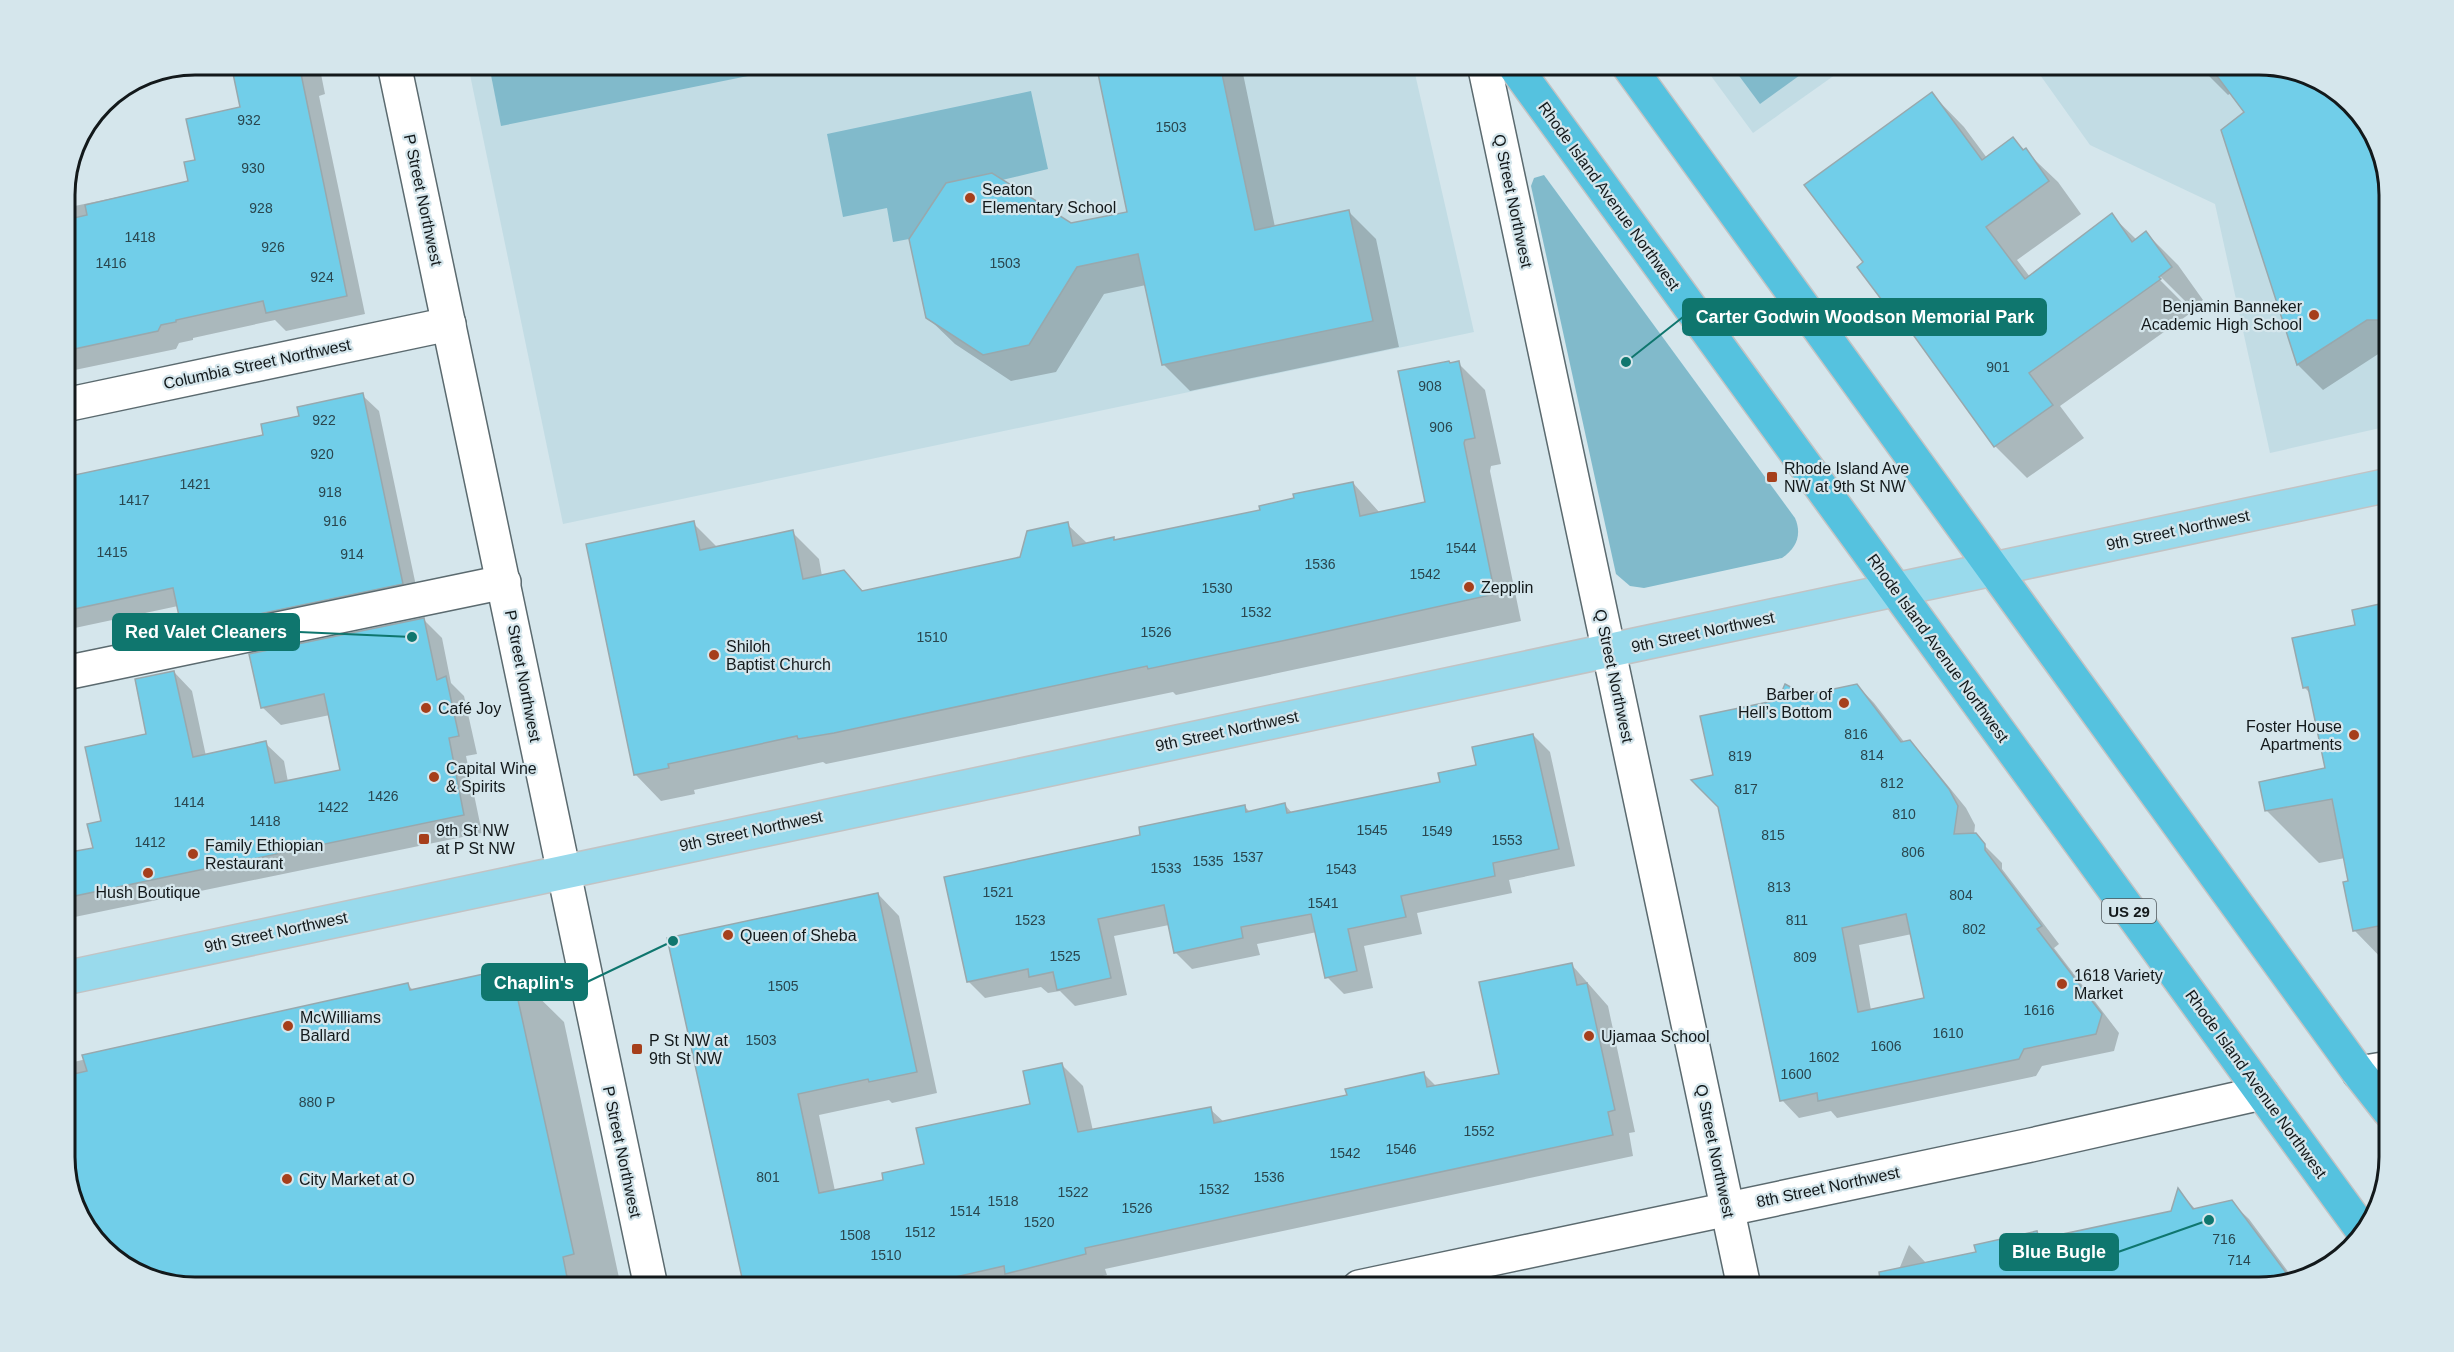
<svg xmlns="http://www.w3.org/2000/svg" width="2454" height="1352" viewBox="0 0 2454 1352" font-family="Arial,sans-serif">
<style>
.built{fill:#c2dce4}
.green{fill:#81bacb}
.shadow{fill:#0003;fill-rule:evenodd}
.building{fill:#71cee9;stroke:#98a8ad;stroke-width:1.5;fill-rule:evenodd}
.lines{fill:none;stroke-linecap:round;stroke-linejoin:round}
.minor-casing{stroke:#5b6a6f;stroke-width:36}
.major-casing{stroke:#c2c3c4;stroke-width:36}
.highway-casing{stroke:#c2c3c4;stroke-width:36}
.minor{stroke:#fff;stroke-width:33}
.major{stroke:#99daec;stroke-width:33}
.highway{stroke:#55c2df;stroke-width:33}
.poi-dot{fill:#a63f1b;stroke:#d5e6ec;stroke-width:2}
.labels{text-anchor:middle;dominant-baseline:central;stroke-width:4.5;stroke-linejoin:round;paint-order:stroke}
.number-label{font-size:14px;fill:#2a464e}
.shield{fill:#d5e6ec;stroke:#4d565a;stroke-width:1.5}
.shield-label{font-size:15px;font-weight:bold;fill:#13191b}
.poi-label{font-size:16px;fill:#13191b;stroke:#d5e6ec;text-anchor:start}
.street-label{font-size:16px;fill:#13191b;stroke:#d5e6ec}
.rim{fill:none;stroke:#13191b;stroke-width:3}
.leader{fill:none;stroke:#0f766e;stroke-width:2}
.callout-dot{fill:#0f766e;stroke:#d5e6ec;stroke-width:2}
.callout{fill:#0f766e;stroke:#0f766e;stroke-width:2}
.callout-label{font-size:18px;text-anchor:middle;font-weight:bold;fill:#fff}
</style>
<rect width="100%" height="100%" fill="#d5e6ec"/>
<g class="built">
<polygon points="468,65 1413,65 1474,332 563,524"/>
<polygon points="1703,65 1849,65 1753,133"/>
<polygon points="2033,65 2259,65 2368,123 2389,187 2389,426 2270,453 2215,204 2090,145"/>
</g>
<g class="green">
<polygon points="782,64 783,69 501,126 489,65"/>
<polygon points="1731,65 1814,65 1760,104"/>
<polygon points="1031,91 1048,169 1002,180 992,173 946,183 909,239 893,242 887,208 843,217 827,134"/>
<path d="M 1544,175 L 1795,518 C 1802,534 1797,548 1782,558 L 1644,588 L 1630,586 L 1616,574 L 1531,186 L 1534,178 Z"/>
</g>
<g class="shadow">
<polygon points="232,64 319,64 325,94 319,96 365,314 286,331 275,320 193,338 193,340 179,343 176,349 65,372 65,208 190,182 196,161 241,109"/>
<polygon points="1097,64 1241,64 1275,227 1349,212 1376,239 1399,347 1190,391 1163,364 1146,285 1104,294 1056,372 1011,381 955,344 927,317 1071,225 1129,213"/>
<polygon points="2202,64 2259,64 2368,123 2389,187 2389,347 2323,390 2298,365 2223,130 2246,113 2231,93 2228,95 2203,70"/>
<polygon points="171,69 172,73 142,80 140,78"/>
<polygon points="1932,94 1964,127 1987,158 2013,139 2058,182 2081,214 2017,260 2030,277 2111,215 2137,240 2146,233 2178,265 2203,300 2193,309 2157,273 2155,275 2192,312 2060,406 2084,438 2027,478 1995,446 1910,328 1888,306 1866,262"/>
<polygon points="1458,363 1485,390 1501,464 1491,466 1490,471 1521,621 1176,695 1173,692 826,764 823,762 694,790 695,794 661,801 635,774 693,523 718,548 792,532 819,559 822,576 844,572 864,592 1021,558 1067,524 1088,544 1113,539 1116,542 1262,511 1353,483 1380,513 1427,503 1451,365"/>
<polygon points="362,395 379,411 419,600 200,646 183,629 178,606 70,629 65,623 65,479 265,436 301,417"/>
<polygon points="2389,604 2389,966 2355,931 2345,858 2319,863 2266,810 2327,769 2311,694 2304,687 2357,626 2354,611"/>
<polygon points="423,619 442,638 451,683 464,696 477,754 466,756 482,833 65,919 65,855 94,849 103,822 148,735 174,672 192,691 206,756 265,743 284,761 288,782 341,771 330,715 281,725 262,707"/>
<path d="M 1857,685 L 1874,703 L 1905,743 L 1909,742 L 1927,760 L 1966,808 L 1975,825 L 1974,835 L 2002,863 L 2002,869 L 2059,944 L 2054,948 L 2119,1033 L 2114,1051 L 2042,1066 L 2036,1076 L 1837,1118 L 1831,1111 L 1799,1118 L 1782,1100 L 1714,776 L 1805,696 ZM 1912,934 L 1926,999 L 1871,1010 L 1859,945 Z"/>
<polygon points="1533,735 1550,752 1575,866 1509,880 1512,893 1417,913 1422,934 1364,946 1373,988 1344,994 1327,977 1317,932 1257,944 1260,955 1192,969 1175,952 1169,925 1114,936 1127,995 1075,1006 1060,991 1048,993 1041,987 985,998 968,981 1142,837 1244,806 1250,812 1285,805 1293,814 1442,783"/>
<polygon points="878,894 899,916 937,1093 892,1103 889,1100 819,1115 835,1191 885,1181 925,1165 1031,1105 1061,1064 1083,1086 1093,1131 1210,1109 1225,1123 1348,1096 1424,1074 1437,1087 1500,1075 1571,964 1608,1006 1635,1132 1629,1133 1633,1156 1105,1269 1107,1275 1056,1287 745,1287 669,939"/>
<polygon points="511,970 564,1022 621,1287 195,1288 137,1274 87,1230 65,1166 65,1064 408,985 414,991"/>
<polygon points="2179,1191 2196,1210 2231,1202 2249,1219 2292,1277 2259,1287 1825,1287 1898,1272 1909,1245 1927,1264 1977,1253 2036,1233 2043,1240 2173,1213"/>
</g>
<g class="building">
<polygon points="231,64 299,64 347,296 266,313 263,301 176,320 176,322 161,325 158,331 65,351 65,220 87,215 85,205 188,181 184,162 195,160 186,119 240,107"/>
<polygon points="1096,64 1220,64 1255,230 1349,210 1373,321 1162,365 1138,254 1077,267 1029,345 983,355 926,318 909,239 946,183 992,173 1071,223 1127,212"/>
<polygon points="2208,64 2259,64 2317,78 2368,123 2389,187 2389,320 2367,320 2297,365 2221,130 2244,112"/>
<polygon points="1932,92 1982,160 2013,137 2023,150 2026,148 2049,181 1986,227 2025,279 2112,213 2132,242 2146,231 2172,267 2159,277 2161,279 2029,373 2053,405 1994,447 1891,304 1887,307 1857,267 1863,262 1804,185"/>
<polygon points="1449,361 1450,363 1459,361 1475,438 1465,440 1464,443 1495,594 1310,635 1148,669 1147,666 834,733 798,739 797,736 668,764 669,768 634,775 586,544 694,521 700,550 793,530 803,579 844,570 862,591 1020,557 1027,531 1068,522 1073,546 1114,537 1114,540 1260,510 1259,506 1294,498 1293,494 1353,482 1360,516 1425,502 1398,371"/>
<polygon points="363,393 403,584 182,630 173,588 65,611 65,477 263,435 261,424 299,416 297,407"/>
<polygon points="2389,602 2389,924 2353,931 2343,882 2348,881 2332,799 2265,811 2259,782 2325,768 2308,687 2303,688 2292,638 2355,625 2352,610"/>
<polygon points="424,618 437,680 446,676 459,736 449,738 464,815 65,898 65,853 93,848 87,824 101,821 85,747 146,734 135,679 174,671 193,757 266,741 275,783 340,770 324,694 261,708 249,654"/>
<path d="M 1785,684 L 1805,695 L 1857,684 L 1901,742 L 1910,740 L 1949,789 L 1958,806 L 1954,834 L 1976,833 L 1985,844 L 1985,850 L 2042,926 L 2037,929 L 2102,1014 L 2096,1034 L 2024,1049 L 2019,1059 L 1910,1082 L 1818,1101 L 1817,1093 L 1780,1101 L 1718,807 L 1691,780 L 1713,775 L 1700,716 L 1778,700 ZM 1906,914 L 1924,998 L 1858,1012 L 1842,928 Z"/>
<polygon points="1533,734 1559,849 1493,863 1495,876 1401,896 1406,917 1348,929 1357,971 1325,978 1311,914 1241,927 1243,938 1174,953 1164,905 1098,919 1111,978 1057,990 1053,972 1029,977 1028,969 967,982 944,877 1140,835 1139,827 1245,805 1246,812 1285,803 1287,813 1440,782 1438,773 1476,765 1472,747"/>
<polygon points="878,893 917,1072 869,1082 868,1079 798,1094 819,1193 883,1180 882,1173 924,1164 916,1128 1030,1104 1023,1071 1062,1063 1078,1132 1211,1107 1214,1123 1347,1095 1345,1089 1424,1072 1427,1087 1499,1074 1479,982 1572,963 1577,985 1587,983 1615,1110 1608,1112 1613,1135 1085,1248 1086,1254 1005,1274 1004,1266 911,1287 744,1287 667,938"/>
<polygon points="511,968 574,1254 563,1257 569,1287 195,1287 137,1274 87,1230 65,1166 65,1076 87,1071 82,1055 408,983 410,990"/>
<polygon points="2178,1188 2193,1209 2232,1200 2290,1278 2259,1287 1881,1287 1879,1272 1976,1252 1974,1245 2037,1231 2039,1239 2171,1211"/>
</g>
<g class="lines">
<defs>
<g id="minor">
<polyline points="394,64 651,1287"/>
<polyline points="1484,64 1744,1287"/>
<polyline points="65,405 449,324"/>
<polyline points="65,673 504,582"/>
<polyline points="2359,1073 2389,1068"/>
<polyline points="1359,1287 2031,1145 2262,1093"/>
</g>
<polyline id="major" points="65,978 2389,485"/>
<g id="highway">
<polyline points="1513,64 2362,1230"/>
<polyline points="1627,64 2359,1073 2389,1111"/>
</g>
</defs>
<use href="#minor" class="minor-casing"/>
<use href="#major" class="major-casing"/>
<use href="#highway" class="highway-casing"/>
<use href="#minor" class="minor"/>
<use href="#major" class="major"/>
<use href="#highway" class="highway"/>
</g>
<g class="poi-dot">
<circle cx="970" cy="198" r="6"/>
<circle cx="2314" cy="315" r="6"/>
<rect x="1766" y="471" width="12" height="12" rx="3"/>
<circle cx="1469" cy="587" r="6"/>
<circle cx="714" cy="655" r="6"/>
<circle cx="1844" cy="703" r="6"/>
<circle cx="426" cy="708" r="6"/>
<circle cx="2354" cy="735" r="6"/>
<circle cx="434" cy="777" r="6"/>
<rect x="418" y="833" width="12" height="12" rx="3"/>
<circle cx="193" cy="854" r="6"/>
<circle cx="148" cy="873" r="6"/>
<circle cx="728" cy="935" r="6"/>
<circle cx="2062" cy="984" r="6"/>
<circle cx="288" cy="1026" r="6"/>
<circle cx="1589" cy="1036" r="6"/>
<rect x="631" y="1043" width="12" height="12" rx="3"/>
<circle cx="287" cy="1179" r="6"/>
</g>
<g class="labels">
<g class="number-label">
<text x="249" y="120">932</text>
<text x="1171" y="127">1503</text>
<text x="253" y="168">930</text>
<text x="261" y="208">928</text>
<text x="140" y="237">1418</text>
<text x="273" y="247">926</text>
<text x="111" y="263">1416</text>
<text x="1005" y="263">1503</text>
<text x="322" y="277">924</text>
<text x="1998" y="367">901</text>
<text x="1430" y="386">908</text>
<text x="324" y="420">922</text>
<text x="1441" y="427">906</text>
<text x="322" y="454">920</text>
<text x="195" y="484">1421</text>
<text x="330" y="492">918</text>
<text x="134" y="500">1417</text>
<text x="335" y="521">916</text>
<text x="1461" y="548">1544</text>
<text x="112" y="552">1415</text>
<text x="352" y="554">914</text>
<text x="1320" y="564">1536</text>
<text x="1425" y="574">1542</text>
<text x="1217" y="588">1530</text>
<text x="1256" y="612">1532</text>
<text x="1156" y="632">1526</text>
<text x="932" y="637">1510</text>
<text x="1856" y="734">816</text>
<text x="1872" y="755">814</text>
<text x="1740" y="756">819</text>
<text x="1892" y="783">812</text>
<text x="1746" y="789">817</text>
<text x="383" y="796">1426</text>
<text x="189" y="802">1414</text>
<text x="333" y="807">1422</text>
<text x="1904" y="814">810</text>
<text x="265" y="821">1418</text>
<text x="1372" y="830">1545</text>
<text x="1437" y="831">1549</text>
<text x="1773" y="835">815</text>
<text x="1507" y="840">1553</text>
<text x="150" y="842">1412</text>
<text x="1913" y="852">806</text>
<text x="1248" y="857">1537</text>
<text x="1208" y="861">1535</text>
<text x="1166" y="868">1533</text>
<text x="1341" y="869">1543</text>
<text x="1779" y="887">813</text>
<text x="998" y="892">1521</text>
<text x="1961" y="895">804</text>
<text x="1323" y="903">1541</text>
<text x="1030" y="920">1523</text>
<text x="1797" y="920">811</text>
<text x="1974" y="929">802</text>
<text x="1065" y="956">1525</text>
<text x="1805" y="957">809</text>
<text x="783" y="986">1505</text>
<text x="2039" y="1010">1616</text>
<text x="1948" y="1033">1610</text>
<text x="761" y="1040">1503</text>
<text x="1886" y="1046">1606</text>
<text x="1824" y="1057">1602</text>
<text x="1796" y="1074">1600</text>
<text x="317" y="1102">880 P</text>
<text x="1479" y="1131">1552</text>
<text x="1401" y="1149">1546</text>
<text x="1345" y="1153">1542</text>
<text x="768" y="1177">801</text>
<text x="1269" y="1177">1536</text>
<text x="1214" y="1189">1532</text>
<text x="1073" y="1192">1522</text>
<text x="1003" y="1201">1518</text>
<text x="1137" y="1208">1526</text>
<text x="965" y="1211">1514</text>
<text x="1039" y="1222">1520</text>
<text x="920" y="1232">1512</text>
<text x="855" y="1235">1508</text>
<text x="2224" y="1239">716</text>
<text x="886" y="1255">1510</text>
<text x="2239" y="1260">714</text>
</g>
<rect class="shield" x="2102" y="899" width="54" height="24" rx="4.5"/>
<g class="shield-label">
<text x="2129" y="911">US 29</text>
</g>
<g class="poi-label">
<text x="982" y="189">Seaton<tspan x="982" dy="18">Elementary School</tspan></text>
<text x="2302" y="306" text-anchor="end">Benjamin Banneker<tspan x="2302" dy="18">Academic High School</tspan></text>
<text x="1784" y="468">Rhode Island Ave<tspan x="1784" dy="18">NW at 9th St NW</tspan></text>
<text x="1481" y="587">Zepplin</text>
<text x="726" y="646">Shiloh<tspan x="726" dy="18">Baptist Church</tspan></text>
<text x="1832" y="694" text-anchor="end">Barber of<tspan x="1832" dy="18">Hell’s Bottom</tspan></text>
<text x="438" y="708">Café Joy</text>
<text x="2342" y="726" text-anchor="end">Foster House<tspan x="2342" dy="18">Apartments</tspan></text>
<text x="446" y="768">Capital Wine<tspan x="446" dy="18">&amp; Spirits</tspan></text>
<text x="436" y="830">9th St NW<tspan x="436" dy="18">at P St NW</tspan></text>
<text x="205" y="845">Family Ethiopian<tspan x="205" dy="18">Restaurant</tspan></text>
<text x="148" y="892" text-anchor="middle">Hush Boutique</text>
<text x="740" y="935">Queen of Sheba</text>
<text x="2074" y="975">1618 Variety<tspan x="2074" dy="18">Market</tspan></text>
<text x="300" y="1017">McWilliams<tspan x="300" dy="18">Ballard</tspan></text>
<text x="1601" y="1036">Ujamaa School</text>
<text x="649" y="1040">P St NW at<tspan x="649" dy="18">9th St NW</tspan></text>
<text x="299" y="1179">City Market at O</text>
</g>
<g class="street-label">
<text transform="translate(1609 196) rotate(54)">Rhode Island Avenue Northwest</text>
<text transform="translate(423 200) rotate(78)">P Street Northwest</text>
<text transform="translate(1513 201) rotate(78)">Q Street Northwest</text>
<text transform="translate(257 364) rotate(-12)">Columbia Street Northwest</text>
<text transform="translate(2178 530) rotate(-12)">9th Street Northwest</text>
<text transform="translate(1703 632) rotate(-12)">9th Street Northwest</text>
<text transform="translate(1938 648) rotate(54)">Rhode Island Avenue Northwest</text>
<text transform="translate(523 676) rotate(79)">P Street Northwest</text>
<text transform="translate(1614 676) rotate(78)">Q Street Northwest</text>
<text transform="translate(1227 731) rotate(-12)">9th Street Northwest</text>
<text transform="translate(751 831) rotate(-12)">9th Street Northwest</text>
<text transform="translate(276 932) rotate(-12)">9th Street Northwest</text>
<text transform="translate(2256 1084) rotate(54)">Rhode Island Avenue Northwest</text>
<text transform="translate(1715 1151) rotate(78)">Q Street Northwest</text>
<text transform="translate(622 1152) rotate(78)">P Street Northwest</text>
<text transform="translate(1828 1187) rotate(-12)">8th Street Northwest</text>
</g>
</g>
<path d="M0 0H2454V1352H0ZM195 75H2259A120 120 0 0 1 2379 195V1157A120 120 0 0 1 2259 1277H195A120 120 0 0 1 75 1157V195A120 120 0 0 1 195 75Z" fill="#d5e6ec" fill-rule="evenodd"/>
<path class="rim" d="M195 75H2259A120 120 0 0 1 2379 195V1157A120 120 0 0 1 2259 1277H195A120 120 0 0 1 75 1157V195A120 120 0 0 1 195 75Z"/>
<path class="leader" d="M1626 362L1683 317M412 637L299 632M673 941L587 982M2209 1220L2118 1252"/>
<g class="callout-dot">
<circle cx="1626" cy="362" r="6"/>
<circle cx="412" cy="637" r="6"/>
<circle cx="673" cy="941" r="6"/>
<circle cx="2209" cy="1220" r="6"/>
</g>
<g class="callout">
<rect x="1683" y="299" width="363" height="36" rx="6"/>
<rect x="113" y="614" width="186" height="36" rx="6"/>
<rect x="482" y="964" width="105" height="36" rx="6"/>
<rect x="2000" y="1234" width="118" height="36" rx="6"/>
</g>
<g class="callout-label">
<text x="1865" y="323">Carter Godwin Woodson Memorial Park</text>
<text x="206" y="638">Red Valet Cleaners</text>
<text x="534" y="989">Chaplin's</text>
<text x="2059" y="1258">Blue Bugle</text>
</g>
</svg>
